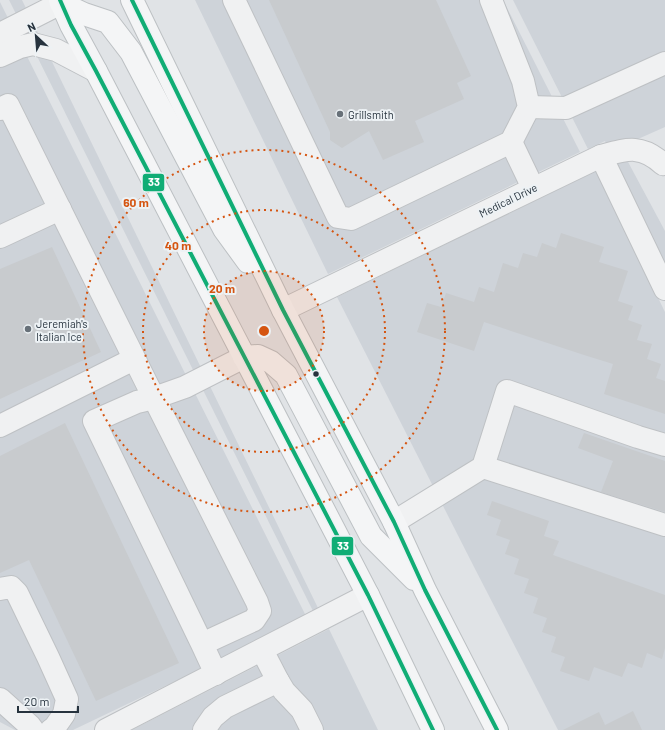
<svg xmlns="http://www.w3.org/2000/svg" width="665" height="730" viewBox="0 0 665 730" font-family="Barlow,sans-serif">
<style>
.built{fill:#ced3d9}
.building{fill:#c8cbce}
.lines{fill:none;stroke-linecap:round;stroke-linejoin:round}
.minor-casing{stroke:#bec1c4;stroke-width:24}
.major-casing{stroke:#bcc0c3;stroke-width:24}
.minor{stroke:#f0f1f2;stroke-width:22}
.major{stroke:#f4f5f6;stroke-width:22}
.bus-1-casing{stroke:#edf2f5;stroke-width:7}
.bus-1{stroke:#10ad75;stroke-width:4}
.ring{fill:none;stroke:#d55511;stroke-width:2;stroke-dasharray:2 4}
.poi-dot{fill:#687179;stroke:#edf2f5;stroke-width:1.5}
.bus-dot{fill:#27333e;stroke:#edf2f5;stroke-width:1.5}
.labels{text-anchor:middle;dominant-baseline:central;stroke-width:4;stroke-linejoin:round;paint-order:stroke}
.poi-label{font-size:11px;fill:#27333e;stroke:#edf2f5;text-anchor:start}
.street-label{font-size:11px;fill:#27333e;stroke:#edf2f5}
.centre{fill:#d55511;stroke:#edf2f5;stroke-width:2}
.ring-label{font-size:12px;text-anchor:middle;font-weight:bold;fill:#d55511;stroke:#edf2f5;stroke-width:4;stroke-linejoin:round;paint-order:stroke}
.line-badge{stroke:#edf2f5;stroke-width:1.5}
.badge-label{font-size:11px;text-anchor:middle;font-weight:bold;fill:#fff}
</style>
<rect width="100%" height="100%" fill="#e0e3e6"/>
<g class="built">
<polygon points="9,0 22,0 318,608 313,611"/>
<polygon points="195,0 503,0 580,152 328,274"/>
<polygon points="513,0 665,0 665,127 620,147 665,231 665,265 605,141 588,149"/>
<polygon points="0,2 307,618 73,730 15,730 0,722"/>
<polygon points="596,171 665,312 665,730 558,730 473,565 337,297"/>
<polygon points="329,629 378,730 132,730"/>
</g>
<g class="building">
<polygon points="269,0 436,0 471,76 457,83 464,99 415,121 424,142 383,160 369,131 342,148 330,140 330,132"/>
<polygon points="561,233 604,247 599,262 628,271 618,301 633,306 628,320 642,325 637,340 652,344 647,359 661,364 656,378 665,381 665,414 604,394 613,364 584,355 484,322 474,351 417,332 427,303 441,307 446,293 474,302 479,287 494,292 503,263 518,268 523,253 537,257 542,243 556,248"/>
<polygon points="52,247 101,352 0,399 0,269"/>
<polygon points="65,423 179,663 96,701 29,560 0,573 0,456"/>
<polygon points="584,433 665,461 665,512 601,492 613,461 578,448"/>
<polygon points="492,501 549,521 544,536 559,541 553,555 665,595 665,648 662,659 647,653 642,668 628,663 622,677 594,667 589,681 560,671 565,657 551,652 556,637 542,632 547,618 533,613 538,598 524,593 529,579 514,574 519,559 505,554 510,540 496,535 501,520 487,515"/>
<polygon points="633,711 642,730 563,730 599,712 605,725"/>
</g>
<g class="lines">
<defs>
<g id="minor">
<polyline points="234,0 338,217 351,219 511,142 529,107 523,81 491,0"/>
<polyline points="0,34 61,3"/>
<polyline points="0,56 20,47 33,44 56,50 96,71"/>
<polyline points="529,107 566,108 665,63"/>
<polyline points="0,109 8,105 154,398 185,387 244,357"/>
<polyline points="511,142 533,188"/>
<polyline points="601,156 665,289"/>
<polyline points="0,237 60,209"/>
<path d="M 283,310 L 601,156 C 627,149 641,144 663,164 L 665,163"/>
<polyline points="0,426 134,359"/>
<polyline points="483,467 665,525"/>
<polyline points="394,522 483,467 507,391 638,437 665,445"/>
<polyline points="0,589 11,587 17,593 48,657 67,699 64,714 55,727 51,730"/>
<polyline points="202,644 254,620 260,611 257,602 154,398 137,402 94,421 202,644 216,674"/>
<polyline points="262,650 278,681 284,691 302,710 312,730"/>
<polyline points="0,699 30,726 33,730"/>
<polyline points="106,730 368,595"/>
<polyline points="204,730 213,717 225,707 278,681"/>
</g>
<g id="major">
<polyline points="60,0 71,25 96,71 368,595 433,730"/>
<polyline points="132,0 283,310 394,522 425,590 497,730"/>
<polyline points="61,3 84,14 108,22 131,52 224,229 248,262"/>
<polyline points="244,357 258,356 271,362 286,375 371,536 414,579"/>
</g>
</defs>
<use href="#minor" class="minor-casing"/>
<use href="#major" class="major-casing"/>
<use href="#minor" class="minor"/>
<use href="#major" class="major"/>
<defs>
<g id="bus-1">
<polyline points="60,0 71,25 96,71 368,595 433,730"/>
<polyline points="132,0 283,310 394,522 425,590 497,730"/>
</g>
</defs>
<use href="#bus-1" class="bus-1-casing"/>
<use href="#bus-1" class="bus-1"/>
</g>
<circle cx="264" cy="331" r="60" fill="#d55511" fill-opacity=".12"/>
<g class="ring">
<circle cx="264" cy="331" r="60"/>
<circle cx="264" cy="331" r="121"/>
<circle cx="264" cy="331" r="181"/>
</g>
<g class="poi-dot">
<circle cx="340" cy="114" r="4"/>
<circle cx="28" cy="329" r="4"/>
</g>
<circle class="bus-dot" cx="316" cy="374" r="3.5"/>
<g class="labels">
<g class="poi-label">
<text x="348" y="114">Grillsmith</text>
<text x="36" y="323">Jeremiah's<tspan x="36" dy="13">Italian Ice</tspan></text>
</g>
<g class="street-label">
<text transform="translate(508 200) rotate(-26)">Medical Drive</text>
</g>
</g>
<circle cx="264" cy="331" r="6" class="centre"/>
<g class="ring-label">
<text x="136" y="207">60 m</text>
<text x="178" y="250">40 m</text>
<text x="222" y="293">20 m</text>
</g>
<g class="line-badge">
<rect x="142" y="173" width="23" height="19" rx="4" fill="#10ad75"/>
<rect x="331" y="536" width="23" height="20" rx="4" fill="#10ad75"/>
</g>
<g class="badge-label">
<text x="154" y="186">33</text>
<text x="343" y="550">33</text>
</g>
<g transform="translate(36 36) rotate(334)" stroke="#edf2f5" stroke-width="3" paint-order="stroke">
<path d="M0-3L7 15L0 10L-7 15Z" fill="#27333e"/>
<text y="-6" font-size="11" font-weight="bold" text-anchor="middle" fill="#27333e">N</text>
</g>
<path d="M18 706v6h60v-6" fill="none" stroke="#27333e" stroke-width="2"/>
<text x="24" y="706" font-size="12" fill="#27333e" stroke="#edf2f5" stroke-width="3" paint-order="stroke">20 m</text>
</svg>
